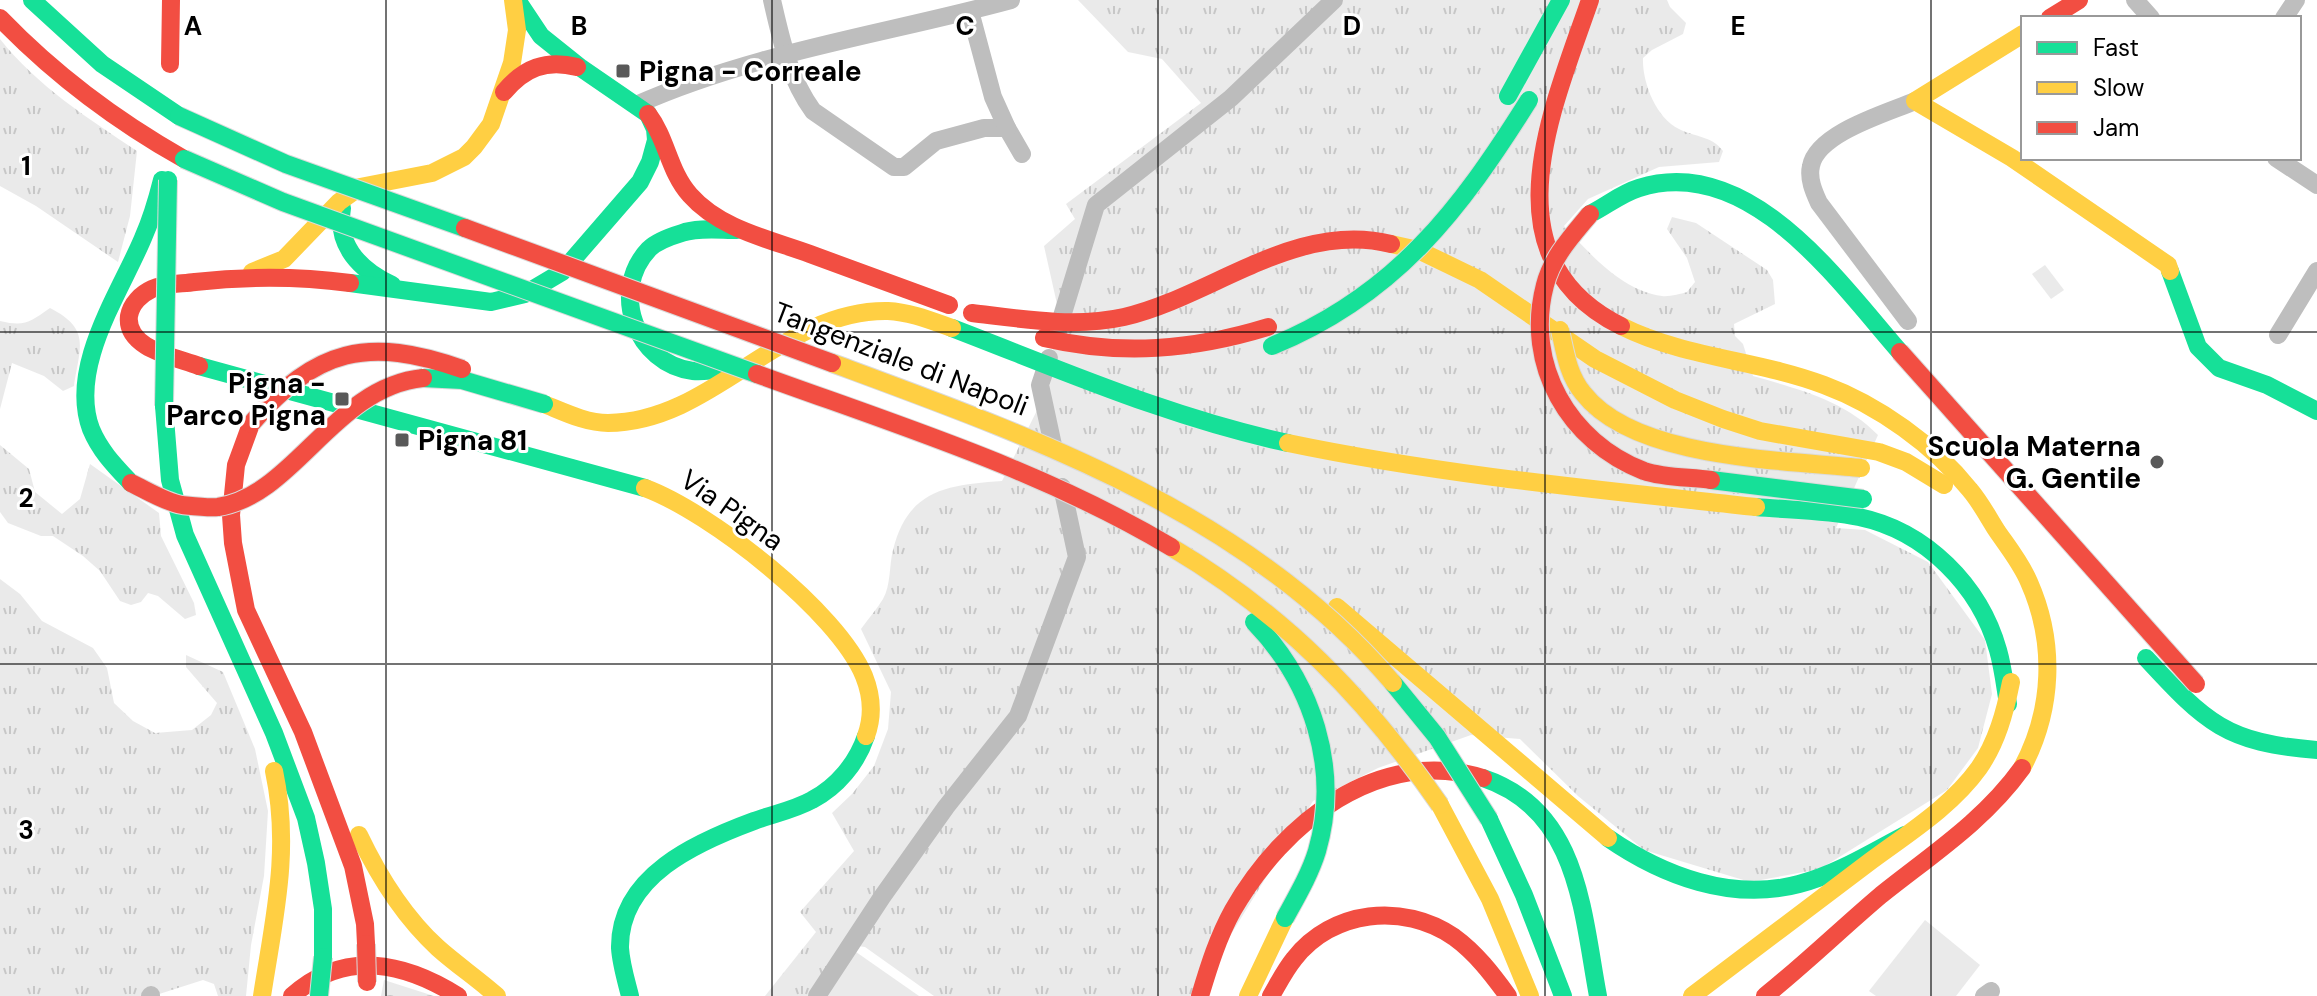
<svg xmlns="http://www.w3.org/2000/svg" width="2317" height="996" viewBox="0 0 2317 996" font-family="'DM Sans',sans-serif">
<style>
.grass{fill:url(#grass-tufts)}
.forest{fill:url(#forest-crowns)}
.pitch{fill:#eaeaea}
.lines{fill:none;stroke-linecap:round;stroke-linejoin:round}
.canal{stroke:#bcbcbc;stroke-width:18}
.street{stroke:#bebebe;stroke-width:18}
.fast{stroke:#16e098;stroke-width:18}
.slow{stroke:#ffcf43;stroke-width:18}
.jam{stroke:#f24e42;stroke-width:18}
.fast-bridge-casing{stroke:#dbdbdb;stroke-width:20;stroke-linecap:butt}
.slow-bridge-casing{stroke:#dbdbdb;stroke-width:20;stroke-linecap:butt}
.jam-bridge-casing{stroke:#dbdbdb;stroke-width:20;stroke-linecap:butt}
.fast-bridge{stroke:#16e098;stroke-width:18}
.slow-bridge{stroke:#ffcf43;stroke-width:18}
.jam-bridge{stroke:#f24e42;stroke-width:18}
.grid{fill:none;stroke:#000;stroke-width:2;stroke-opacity:0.55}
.poi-dot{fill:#595959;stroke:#fff;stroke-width:3}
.labels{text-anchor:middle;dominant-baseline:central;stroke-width:6;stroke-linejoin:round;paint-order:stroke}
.poi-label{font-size:28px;font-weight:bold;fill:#000;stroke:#fff;text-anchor:start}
.street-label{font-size:28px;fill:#000;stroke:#fff}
.grid-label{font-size:26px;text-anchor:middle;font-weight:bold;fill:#000;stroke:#fff;stroke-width:6;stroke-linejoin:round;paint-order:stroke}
</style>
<defs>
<pattern id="grass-tufts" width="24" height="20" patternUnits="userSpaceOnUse" patternTransform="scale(2)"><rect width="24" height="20" fill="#eaeaea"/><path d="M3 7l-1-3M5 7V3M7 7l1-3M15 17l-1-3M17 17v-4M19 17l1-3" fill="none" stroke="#c7c7c7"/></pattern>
<pattern id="forest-crowns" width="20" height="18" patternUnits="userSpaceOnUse" patternTransform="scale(2)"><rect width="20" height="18" fill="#eaeaea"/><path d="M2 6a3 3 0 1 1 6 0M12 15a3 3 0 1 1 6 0" fill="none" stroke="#c7c7c7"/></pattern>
</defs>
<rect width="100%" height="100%" fill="#fff"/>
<g class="grass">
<path d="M 1078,0 L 1667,0 L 1670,7 L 1686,23 L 1683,34 L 1652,50 L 1643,58 C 1642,82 1656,118 1679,129 C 1695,137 1712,136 1723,151 L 1719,162 L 1659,167 L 1588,199 L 1564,226 C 1589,253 1622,291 1662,296 C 1669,297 1680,294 1687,292 L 1695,282 L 1687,258 L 1667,229 L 1672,217 L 1696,223 L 1767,270 L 1773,280 L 1775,304 L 1734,324 L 1735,336 L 1743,344 L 1753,376 C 1798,389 1844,400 1878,435 L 1836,528 L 1865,530 L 1928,562 L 1985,640 L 1992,694 L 1978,748 L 1947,790 L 1820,869 L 1750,882 L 1644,850 L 1578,796 L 1520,739 L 1471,735 L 1378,768 L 1313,801 L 1193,996 L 934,996 L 865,947 L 850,945 L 814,996 L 765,996 L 816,932 L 800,912 L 854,851 L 832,813 L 852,794 L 874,766 L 888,729 L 891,692 L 861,629 C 868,619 877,609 883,599 C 891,585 889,565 893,550 C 908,489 948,485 1002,481 L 1050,384 L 1057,304 L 1044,246 L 1075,219 L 1066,204 L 1201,103 L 1162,59 L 1128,52 Z"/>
<path d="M 0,39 C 37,86 89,119 137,151 L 130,216 L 118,262 L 36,206 L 0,186 Z"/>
<path d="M 50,308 C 91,329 80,347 74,386 L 63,391 L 44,376 L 12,363 L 0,409 L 0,321 C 25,327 30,322 50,308 Z"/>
<polygon points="0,445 29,469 35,492 62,514 80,499 90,464 159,513 161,536 194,603 196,615 185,619 158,596 148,593 141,602 131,605 120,601 100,571 83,556 53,536 41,536 8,523 0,512"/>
<polygon points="0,579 20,594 42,621 93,648 107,668 114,703 133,721 155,733 192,730 211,715 217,703 186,667 186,655 223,672 255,749 268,811 264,876 251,945 246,996 218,996 214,984 203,980 153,996 0,996"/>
</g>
<polygon class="forest" points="384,980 434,996 381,996"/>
<g class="pitch">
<polygon points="2045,265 2064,290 2051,299 2032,274"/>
<polygon points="1925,920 1980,965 1956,996 1876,996 1869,991"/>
<polygon points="856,952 919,996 825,996"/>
</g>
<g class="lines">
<g class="canal">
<polyline points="1059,326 1096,205 1231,98 1334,0"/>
<polyline points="1049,358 1040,385 1054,450"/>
<polyline points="817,996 882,897 946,807 1018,716 1077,557 1062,487"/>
</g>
<g class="street">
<path d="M 772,0 C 781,39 789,78 813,111 L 894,167 L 904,167 L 936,141 L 984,128 L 1007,128 L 1022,154"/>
<polyline points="2135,0 2151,18"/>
<polyline points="970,11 993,97 1007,128"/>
<polyline points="2284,18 2296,0"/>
<path d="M 636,105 C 755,52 886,34 1011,0"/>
<polyline points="2276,158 2317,185"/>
<path d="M 1908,321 L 1819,203 C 1814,192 1808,179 1811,166 C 1817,133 1887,113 1915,101"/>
<polyline points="2278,335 2317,271"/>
<polyline points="150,996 151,995"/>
<polyline points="1984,996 1991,991"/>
</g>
<g class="fast">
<polyline points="32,0 102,64 179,116"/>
<polyline points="1508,96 1561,0"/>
<path d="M 342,208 C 336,246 360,270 392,285"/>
<path d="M 1590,214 C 1606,206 1622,193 1639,188 C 1749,153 1838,281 1900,352"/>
<polyline points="2170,271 2198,347 2219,368 2267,385 2317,411"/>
<polyline points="350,283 491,302 525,294 562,272 640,182 650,162 656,140 655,129 648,114 581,68 541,36 517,0"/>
<path d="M 952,328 C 1064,371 1171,418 1288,443"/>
<polyline points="199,366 645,488"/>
<path d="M 736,366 C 723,368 706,373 693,371 C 636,364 609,291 649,249 C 656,242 672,236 682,233 C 697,227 720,230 737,230"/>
<polyline points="164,406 170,480 185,535 274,733 306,818 316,863 323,909 323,957"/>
<path d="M 131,483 C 115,466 100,451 91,429 C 68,367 120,293 143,238 C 151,220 157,200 162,180"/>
<path d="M 1756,507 C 1789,510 1826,510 1859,517 C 1926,531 1980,586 1998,650 C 2003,667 2005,686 2008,704"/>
<path d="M 2146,658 C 2206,723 2226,743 2317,750"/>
<path d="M 1483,778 C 1579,810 1582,911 1598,996"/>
<polyline points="1489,819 1524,895 1563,996"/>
<path d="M 1608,838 C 1663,876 1732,902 1799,884 C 1837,874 1871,853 1905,835"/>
<path d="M 630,996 C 626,980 621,964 620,948 C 619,876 697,842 754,821 C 773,814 794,810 812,800 C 837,787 857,763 866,736"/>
</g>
<g class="slow">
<polyline points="2023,34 1915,101 2012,158 2168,265 2170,271"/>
<polyline points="1391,244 1418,250 1480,280 1595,359 1675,400 1723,419 1760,431 1879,452 1906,462 1944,485"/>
<polyline points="252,272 284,259 339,202 360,187 432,173 464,157 474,147 491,124 512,63 517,30 513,0"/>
<path d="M 1621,326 C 1685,358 1758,360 1824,385 C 1878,405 1934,445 1970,490 C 1981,503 1988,517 1997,531 C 2008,547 2021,563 2029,582 C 2056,643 2053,710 2022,768"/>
<path d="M 544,404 C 564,412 586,423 608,423 C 714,422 781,309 888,311 C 910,312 932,321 952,328"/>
<path d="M 1288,443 C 1441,475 1601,490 1756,507"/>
<path d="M 645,488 C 710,512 838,612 864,676 C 872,696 873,717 866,736"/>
<polyline points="1337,607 1608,838"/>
<polyline points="1440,805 1490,899 1530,996"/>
<path d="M 359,835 C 379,877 403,916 438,948 C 457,965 478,979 497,996"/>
<path d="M 262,996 C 274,918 291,850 274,771"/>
<polyline points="1248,996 1285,918"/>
<path d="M 1692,996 C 1751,952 1809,907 1868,863 C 1907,834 1951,807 1979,768 C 1997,742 2005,712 2011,682"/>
</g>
<g class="jam">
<path d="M 1590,0 C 1553,108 1484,258 1621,326"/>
<path d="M 0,18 C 55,75 115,120 184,159"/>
<polyline points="2050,18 2079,0"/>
<polyline points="170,64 171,0"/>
<path d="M 504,92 C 524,68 546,59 577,67"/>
<path d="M 648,114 C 667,139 669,172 690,195 C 720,229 769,239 810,254 C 857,271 903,288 949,305"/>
<path d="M 972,313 C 1022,319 1074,328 1124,317 C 1211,297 1296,220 1391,244"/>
<path d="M 1044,338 C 1121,356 1193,350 1268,327"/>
<path d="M 199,366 C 176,357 125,349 129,316 C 131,304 141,294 152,289 C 165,283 182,284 195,282 C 248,276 297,276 350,283"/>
<polyline points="251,424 236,465 231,515 233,543 246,610 303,732 353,866 365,924 366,944"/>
<path d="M 292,996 C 344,949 404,962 458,996"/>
<path d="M 1200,996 C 1209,966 1218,937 1233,910 C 1283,823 1378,746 1483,778"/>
<path d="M 1271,996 C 1278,984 1285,970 1294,959 C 1332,910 1403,902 1454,937 C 1476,953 1492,974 1508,996"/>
<path d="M 1765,996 C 1805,964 1842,928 1881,895 C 1931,855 1984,821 2022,768"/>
</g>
<defs>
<g id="fast-bridge">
<polyline points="179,116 286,164 465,228"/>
<polyline points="184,159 283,202 757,374"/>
<path d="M 1272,346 C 1396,295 1460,210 1529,100"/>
<polyline points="423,378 462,380 544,404"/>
<polyline points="164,406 168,180"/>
<polyline points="1711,480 1863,499"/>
<path d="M 1254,622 C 1312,682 1341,768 1317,851 C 1310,874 1297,896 1285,918"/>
<polyline points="1393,683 1437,737 1489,819"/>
<polyline points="319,996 323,957"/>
</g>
<g id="slow-bridge">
<path d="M 1560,330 C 1565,352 1568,375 1583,393 C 1634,459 1783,460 1861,468"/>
<path d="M 832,363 C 1035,438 1248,513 1393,683"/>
<path d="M 1171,547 C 1284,614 1365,697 1440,805"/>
</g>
<g id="jam-bridge">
<path d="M 1590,214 C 1572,236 1552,257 1545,285 C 1524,365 1569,442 1644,471 C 1664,478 1690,477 1711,480"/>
<polyline points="465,228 832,363"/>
<polyline points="1900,352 2196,684"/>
<path d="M 757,374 C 897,425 1042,470 1171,547"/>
<path d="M 251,424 C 316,348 368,336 462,369"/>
<path d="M 131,483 C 146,490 165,502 182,505 C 192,506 208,508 218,507 C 295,495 334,387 423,378"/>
<polyline points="366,944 367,982"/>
</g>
</defs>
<use href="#fast-bridge" class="fast-bridge-casing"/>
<use href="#slow-bridge" class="slow-bridge-casing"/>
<use href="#jam-bridge" class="jam-bridge-casing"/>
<use href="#fast-bridge" class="fast-bridge"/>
<use href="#slow-bridge" class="slow-bridge"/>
<use href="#jam-bridge" class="jam-bridge"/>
</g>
<path class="grid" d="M 386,0 L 386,996M 772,0 L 772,996M 1158,0 L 1158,996M 1545,0 L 1545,996M 1931,0 L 1931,996M 0,332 L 2317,332M 0,664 L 2317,664"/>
<g class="poi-dot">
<rect x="615" y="63" width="16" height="16" rx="4"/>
<rect x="334" y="391" width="16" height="16" rx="4"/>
<rect x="394" y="432" width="16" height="16" rx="4"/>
<circle cx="2157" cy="462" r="8"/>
</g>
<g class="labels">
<g class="poi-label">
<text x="639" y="71">Pigna - Correale</text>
<text x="326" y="383" text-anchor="end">Pigna -<tspan x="326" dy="32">Parco Pigna</tspan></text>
<text x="418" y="440">Pigna 81</text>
<text x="2141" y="446" text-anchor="end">Scuola Materna<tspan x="2141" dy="32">G. Gentile</tspan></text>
</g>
<g class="street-label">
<text transform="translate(901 359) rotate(21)">Tangenziale di Napoli</text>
<text transform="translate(732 510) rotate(35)">Via Pigna</text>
</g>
</g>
<g class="grid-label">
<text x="193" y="35">A</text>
<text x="579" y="35">B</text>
<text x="965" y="35">C</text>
<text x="1352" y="35">D</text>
<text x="1738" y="35">E</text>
<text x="26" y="175">1</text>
<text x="26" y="507">2</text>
<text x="26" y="839">3</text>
</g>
<rect x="2021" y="16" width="280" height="144" fill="#ffffff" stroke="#999999" stroke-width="2"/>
<rect x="2037" y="42" width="40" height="12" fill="#16e098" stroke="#999999" stroke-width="2"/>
<text x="2093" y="56" font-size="24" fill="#000000">Fast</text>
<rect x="2037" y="82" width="40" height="12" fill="#ffcf43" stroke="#999999" stroke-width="2"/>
<text x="2093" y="96" font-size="24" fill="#000000">Slow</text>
<rect x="2037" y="122" width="40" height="12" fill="#f24e42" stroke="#999999" stroke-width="2"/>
<text x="2093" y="136" font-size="24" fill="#000000">Jam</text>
</svg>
